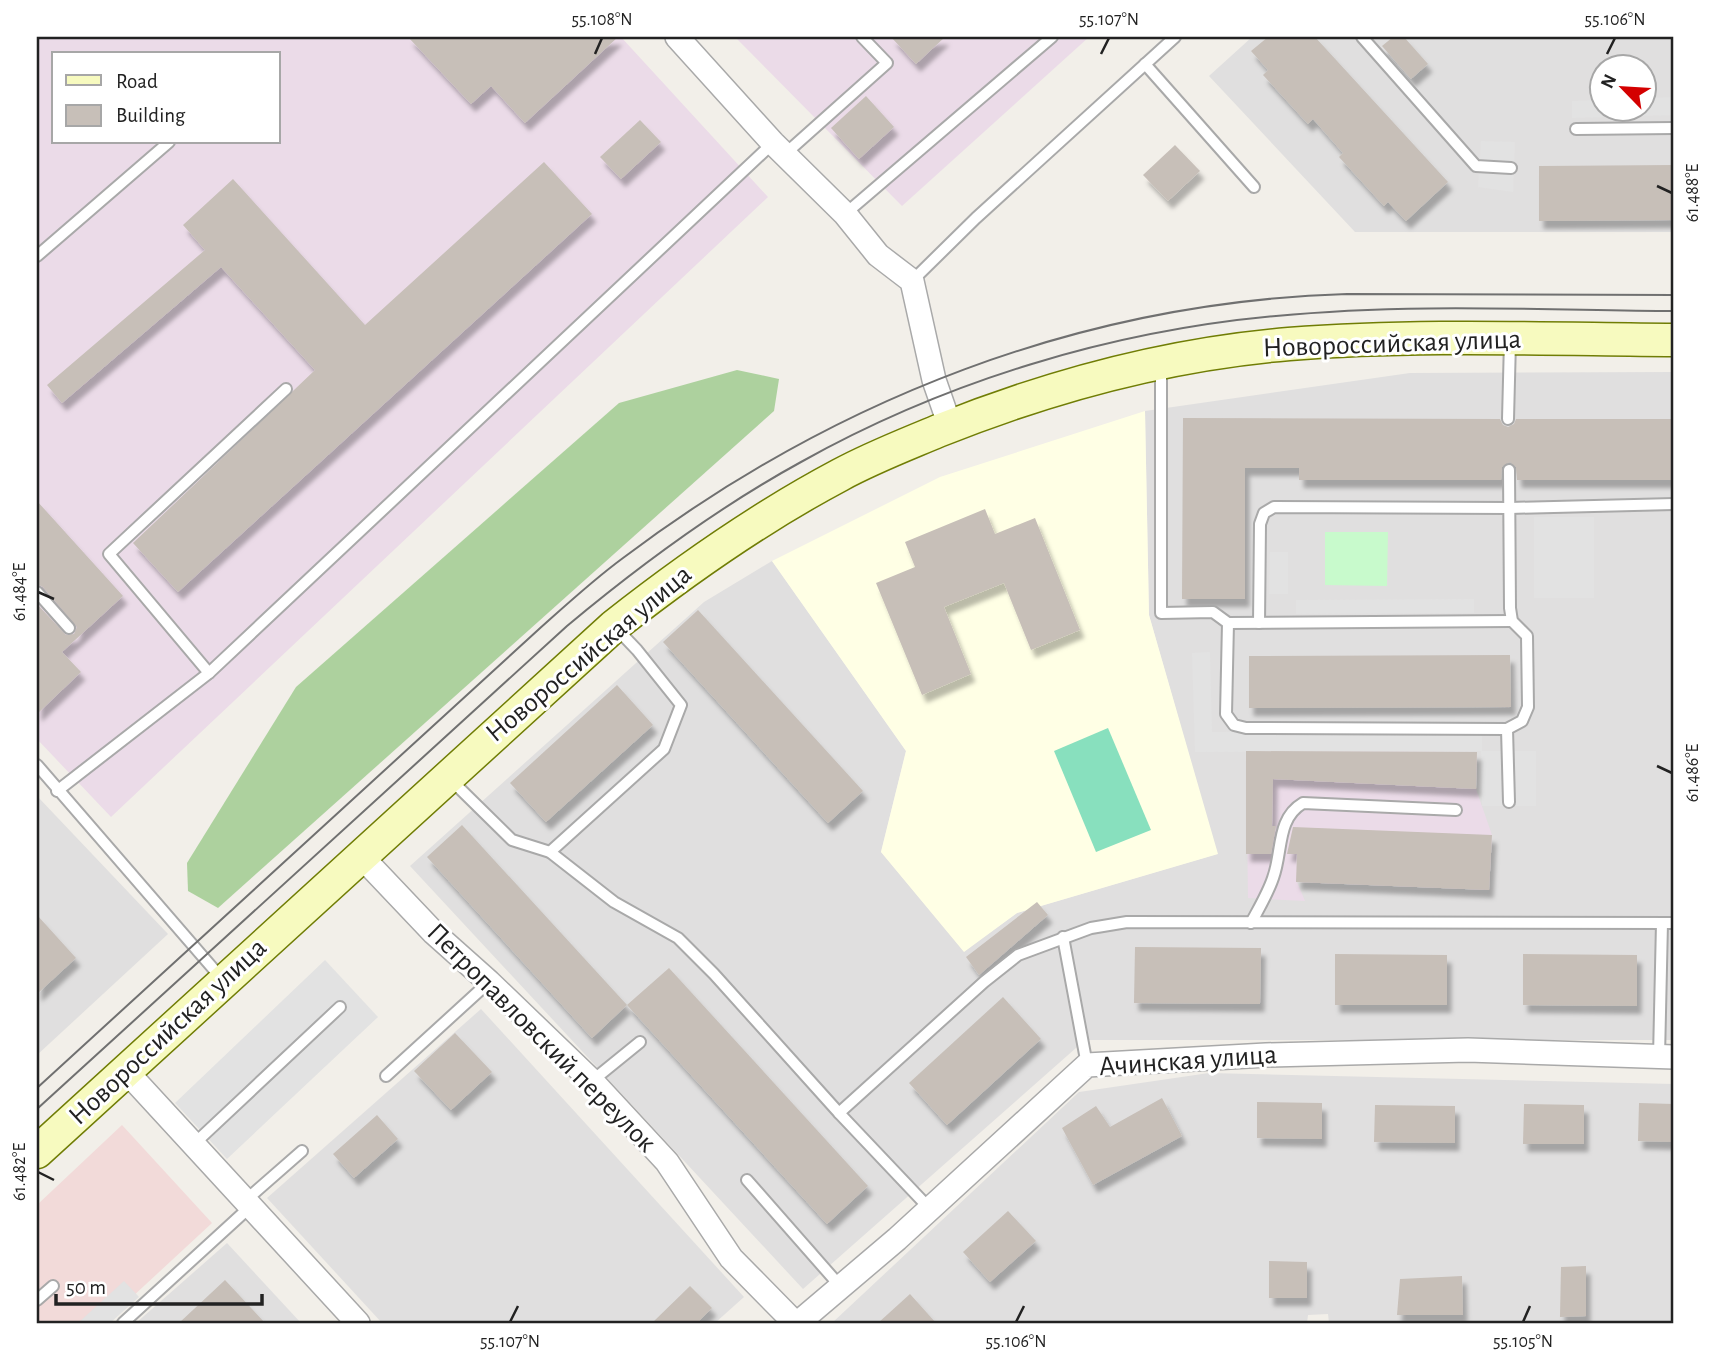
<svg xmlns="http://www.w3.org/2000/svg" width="1711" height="1360" viewBox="0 0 1711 1360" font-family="'Alegreya Sans',sans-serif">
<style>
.residential{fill:#e0dfdf;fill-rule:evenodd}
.commercial{fill:#f2dad9}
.industrial{fill:#ebdbe8;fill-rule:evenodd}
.education{fill:#ffffe5}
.forest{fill:#add19e}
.park{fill:#c8facc}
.pitch{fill:#88e0be}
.parking{fill:#e2e2e2}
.building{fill:#c7bfb8;filter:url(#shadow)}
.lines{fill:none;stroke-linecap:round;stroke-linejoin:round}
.service-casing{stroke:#a9a9a9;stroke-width:14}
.minor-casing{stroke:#a9a9a9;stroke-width:26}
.secondary-casing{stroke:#707d05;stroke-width:35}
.service{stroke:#fff;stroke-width:10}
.minor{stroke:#fff;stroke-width:23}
.secondary{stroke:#f7fabf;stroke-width:32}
.tram{stroke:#707070;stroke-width:2}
.ticks{fill:none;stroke:#222;stroke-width:2.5}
.labels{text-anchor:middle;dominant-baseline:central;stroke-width:6;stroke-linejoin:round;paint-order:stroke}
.street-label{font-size:28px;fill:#222;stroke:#fff}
.neatline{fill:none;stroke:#222;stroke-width:2.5}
.ticks-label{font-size:18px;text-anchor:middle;fill:#222}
</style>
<defs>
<filter id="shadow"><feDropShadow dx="4.5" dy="8" stdDeviation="2" flood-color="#0004"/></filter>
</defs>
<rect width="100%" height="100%" fill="#f2efe9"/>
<g class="residential">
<path d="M 1252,37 L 1674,37 L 1674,232 L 1355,232 L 1209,76 ZM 1602,66 L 1644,66 L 1644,108 L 1602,108 Z"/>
<polygon points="1674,372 1674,1040 1085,1040 803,1289 410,866 704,602 772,561 906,751 881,852 964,951 1017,913 1217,854 1149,615 1145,411 1410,373"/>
<polygon points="37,796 168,934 37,1055"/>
<polygon points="481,1009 744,1297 715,1323 382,1323 267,1198"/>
<polygon points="1209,1073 1674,1084 1674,1323 1329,1323 1328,1314 1308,1315 1307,1323 832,1323 1079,1092"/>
<polygon points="227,1243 301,1323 136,1323"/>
</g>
<polygon class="commercial" points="122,1125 212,1223 104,1323 37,1323 37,1205"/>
<g class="industrial">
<path d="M 37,37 L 621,37 L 768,197 L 111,817 L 37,739 ZM 54,54 L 278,54 L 278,142 L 54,142 Z"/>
<polygon points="735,37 1089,37 902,206"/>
<polygon points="1246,751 1477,752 1476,789 1492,835 1489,890 1297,882 1305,901 1248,898"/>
</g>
<polygon class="education" points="1145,411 1149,615 1218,854 1017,913 964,952 881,852 906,751 772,561 940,477"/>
<polygon class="forest" points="737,370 779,379 774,411 218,908 188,891 187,863 296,687 619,403"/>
<polygon class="park" points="1325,532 1388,532 1387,586 1325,585"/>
<polygon class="pitch" points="1108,728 1151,830 1096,852 1054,751"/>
<g class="parking">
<polygon points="1674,97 1674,115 1572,118 1572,101 1602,100 1602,108 1644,108 1645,98"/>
<polygon points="1481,141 1515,142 1513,192 1478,187"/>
<rect x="1534" y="517" width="60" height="81"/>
<polygon points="1270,552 1288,552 1288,594 1269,594"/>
<polygon points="1474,599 1474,613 1296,614 1296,600"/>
<polygon points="1210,652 1212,732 1482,731 1482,751 1536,751 1536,806 1482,806 1481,751 1195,752 1192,653"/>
<polygon points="325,960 378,1017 227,1159 175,1103"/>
<polygon points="124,1281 139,1297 110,1323 78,1323"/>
</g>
<g class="building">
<polygon points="408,37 618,37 525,123 491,86 471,104"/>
<polygon points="891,37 945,37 916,64"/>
<polygon points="1268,37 1315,37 1448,182 1406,221 1388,202 1384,206 1339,157 1343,153 1313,119 1308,124 1263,75 1268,70 1251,51"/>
<polygon points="1393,37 1404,37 1428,64 1411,79 1382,46"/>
<polygon points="866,96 894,127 859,159 831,128"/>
<polygon points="640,120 661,142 621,179 600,157"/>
<polygon points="1175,145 1200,171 1168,201 1143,175"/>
<polygon points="544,162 592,214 178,592 133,543 315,370 221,267 62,403 47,385 205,250 183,225 233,179 365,325"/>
<polygon points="1674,165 1674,220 1539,221 1539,166"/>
<polygon points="1183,418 1500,419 1503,425 1508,427 1514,424 1516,419 1674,419 1674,480 1517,480 1516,467 1510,462 1502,467 1501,480 1299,480 1299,468 1245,468 1245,599 1182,599"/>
<polygon points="37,501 123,596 62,652 81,672 37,714 37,604 66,635 74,634 77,627 43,587 37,584"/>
<polygon points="985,509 995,534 1035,518 1080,630 1031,650 1004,583 944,607 971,674 922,695 876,583 915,567 905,542"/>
<polygon points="698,610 863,791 828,823 663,642"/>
<polygon points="1510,655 1511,707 1249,708 1249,656"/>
<polygon points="617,685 653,725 546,822 510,783"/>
<polygon points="1246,751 1477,752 1476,789 1273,779 1272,826 1276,826 1271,854 1246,854"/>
<polygon points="462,825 627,1005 592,1038 427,857"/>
<polygon points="1293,827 1492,835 1489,890 1296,882 1297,854 1287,854"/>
<polygon points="1037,902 1048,915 979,975 966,957"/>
<polygon points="37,915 76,958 37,994"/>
<polygon points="1135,947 1261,948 1260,1004 1134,1003"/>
<polygon points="1335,954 1447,955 1447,1005 1335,1005"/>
<polygon points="1523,954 1637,955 1637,1006 1523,1005"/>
<polygon points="669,968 868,1186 827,1224 627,1005"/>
<polygon points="1003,997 1041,1039 947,1125 909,1083"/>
<polygon points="455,1033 492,1072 451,1110 414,1071"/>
<polygon points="1162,1098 1182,1136 1093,1185 1062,1128 1096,1106 1110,1127"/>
<polygon points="1257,1102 1322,1103 1322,1139 1257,1138"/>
<polygon points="1639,1103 1674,1104 1674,1142 1638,1141"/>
<polygon points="1524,1104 1584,1105 1584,1144 1523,1144"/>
<polygon points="1375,1105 1455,1106 1455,1143 1374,1142"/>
<polygon points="377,1115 398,1139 354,1178 333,1154"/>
<polygon points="1008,1211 1036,1241 990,1282 963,1252"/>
<polygon points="1269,1261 1307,1262 1307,1298 1269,1298"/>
<polygon points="1586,1266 1586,1316 1560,1317 1561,1267"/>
<polygon points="1462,1276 1463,1315 1397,1315 1400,1279"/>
<polygon points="225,1280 265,1323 179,1323"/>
<polygon points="690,1286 712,1308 697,1323 652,1323"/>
<polygon points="910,1294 936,1323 878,1323"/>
</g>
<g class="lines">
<defs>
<g id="service">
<polyline points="1362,37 1476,166 1511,168"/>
<polyline points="1145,64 1254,187"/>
<polyline points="1576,129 1674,128"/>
<polyline points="785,154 887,63 862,37"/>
<polyline points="845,214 1052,37"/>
<polyline points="37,256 169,142"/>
<polyline points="912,281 976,218 1175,37"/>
<polyline points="1161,365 1161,613 1213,612 1228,623 1512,621"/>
<polyline points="1508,419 1510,341"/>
<polyline points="1509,470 1510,608 1512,621 1527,636 1528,707 1522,721 1507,729 1509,802"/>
<polyline points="37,592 69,628"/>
<polyline points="1228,623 1226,714 1234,725 1246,728 1507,729"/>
<polyline points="1259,623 1260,524 1264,513 1274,507 1510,508 1674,504"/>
<polyline points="209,673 109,554 286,389"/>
<polyline points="37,765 223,980"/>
<polyline points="451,780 512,840 550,852 614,902 678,938 714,974 839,1113 984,982 1018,955 1091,928 1127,922 1674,923"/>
<polyline points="57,791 209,673 773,143"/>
<polyline points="550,852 664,749 681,705 637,650 616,628"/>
<path d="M 1251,923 C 1259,908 1268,893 1273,878 C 1283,851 1276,819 1303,803 L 1456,810"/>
<polyline points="1063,937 1087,1065"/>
<polyline points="1659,1057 1662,923"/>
<polyline points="386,1076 489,982"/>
<polyline points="592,1081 640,1042"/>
<polyline points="839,1113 930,1209"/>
<polyline points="194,1144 340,1007"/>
<polyline points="747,1180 840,1286"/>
<polyline points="246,1200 302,1151"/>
<polyline points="37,1300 53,1286"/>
<polyline points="123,1323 251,1206"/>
</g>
<g id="minor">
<polyline points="677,37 773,143 845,214 878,255 912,281 934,380 950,426"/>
<polyline points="360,855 434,933 489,982 592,1081 667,1162 731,1258 795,1323"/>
<polyline points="126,1071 358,1323"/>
<polyline points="798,1323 897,1239 1087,1065 1266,1055 1468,1050 1674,1057"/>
</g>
<path id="secondary" d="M 37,1152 L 614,626 C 685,570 759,518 840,475 C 871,458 905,445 938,431 C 1050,386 1168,354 1289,344 C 1417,334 1546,339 1674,340"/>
</defs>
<use href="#service" class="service-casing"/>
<use href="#minor" class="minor-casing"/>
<use href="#secondary" class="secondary-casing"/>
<use href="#service" class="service"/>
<use href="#minor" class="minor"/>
<use href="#secondary" class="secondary"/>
<g class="tram">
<path d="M 37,1088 L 538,630 C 566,605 593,580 623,558 C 834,399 1081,302 1347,294 L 1674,295"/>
<path d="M 37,1109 L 567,626 C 640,565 717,508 801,462 C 946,381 1111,331 1276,316 C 1408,303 1542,310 1674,311"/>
</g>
</g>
<path class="ticks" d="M 595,54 L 602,38M 1101,54 L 1109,38M 1607,54 L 1615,38M 1657,186 L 1672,193M 38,592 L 54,599M 1657,766 L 1672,773M 38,1172 L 54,1180M 510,1322 L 518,1306M 1016,1322 L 1024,1306M 1523,1322 L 1530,1306"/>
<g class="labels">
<g class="street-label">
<text transform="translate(1392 344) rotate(-2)">Новороссийская улица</text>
<text transform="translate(589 654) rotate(-40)">Новороссийская улица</text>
<text transform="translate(168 1032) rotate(-43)">Новороссийская улица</text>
<text transform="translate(541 1038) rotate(45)">Петропавловский переулок</text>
<text transform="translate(1188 1061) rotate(-4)">Ачинская улица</text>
</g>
</g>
<rect width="1711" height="1360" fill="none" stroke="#ffffff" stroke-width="77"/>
<rect x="52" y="52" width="228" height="91" fill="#ffffff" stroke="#a7a7a7" stroke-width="2"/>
<rect x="66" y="75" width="35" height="10" fill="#f7fabf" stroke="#a7a7a7" stroke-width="2"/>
<text x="116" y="88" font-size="21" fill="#222222">Road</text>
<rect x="66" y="105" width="35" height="21" fill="#c7bfb8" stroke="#a7a7a7" stroke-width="2"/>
<text x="116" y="122" font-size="21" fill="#222222">Building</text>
<g transform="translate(1623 88) rotate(295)"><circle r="33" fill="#ffffff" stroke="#a7a7a7" stroke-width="2"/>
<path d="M0-5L12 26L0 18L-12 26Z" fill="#d40000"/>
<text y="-10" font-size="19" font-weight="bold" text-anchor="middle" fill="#222222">N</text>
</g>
<path d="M56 1294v10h206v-10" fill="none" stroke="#222222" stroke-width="3.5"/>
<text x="66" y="1294" font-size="21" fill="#222222" stroke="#ffffff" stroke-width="5" paint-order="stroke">50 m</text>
<rect x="38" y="38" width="1634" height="1284" class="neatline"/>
<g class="ticks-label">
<text x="602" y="25">55.108°N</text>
<text x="1109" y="25">55.107°N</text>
<text x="1615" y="25">55.106°N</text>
<text transform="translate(1692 193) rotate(-90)" y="6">61.488°E</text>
<text transform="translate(19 592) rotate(-90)" y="6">61.484°E</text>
<text transform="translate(1692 773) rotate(-90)" y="6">61.486°E</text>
<text transform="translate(19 1172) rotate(-90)" y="6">61.482°E</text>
<text x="510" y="1347">55.107°N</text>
<text x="1016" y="1347">55.106°N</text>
<text x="1523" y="1347">55.105°N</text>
</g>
</svg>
